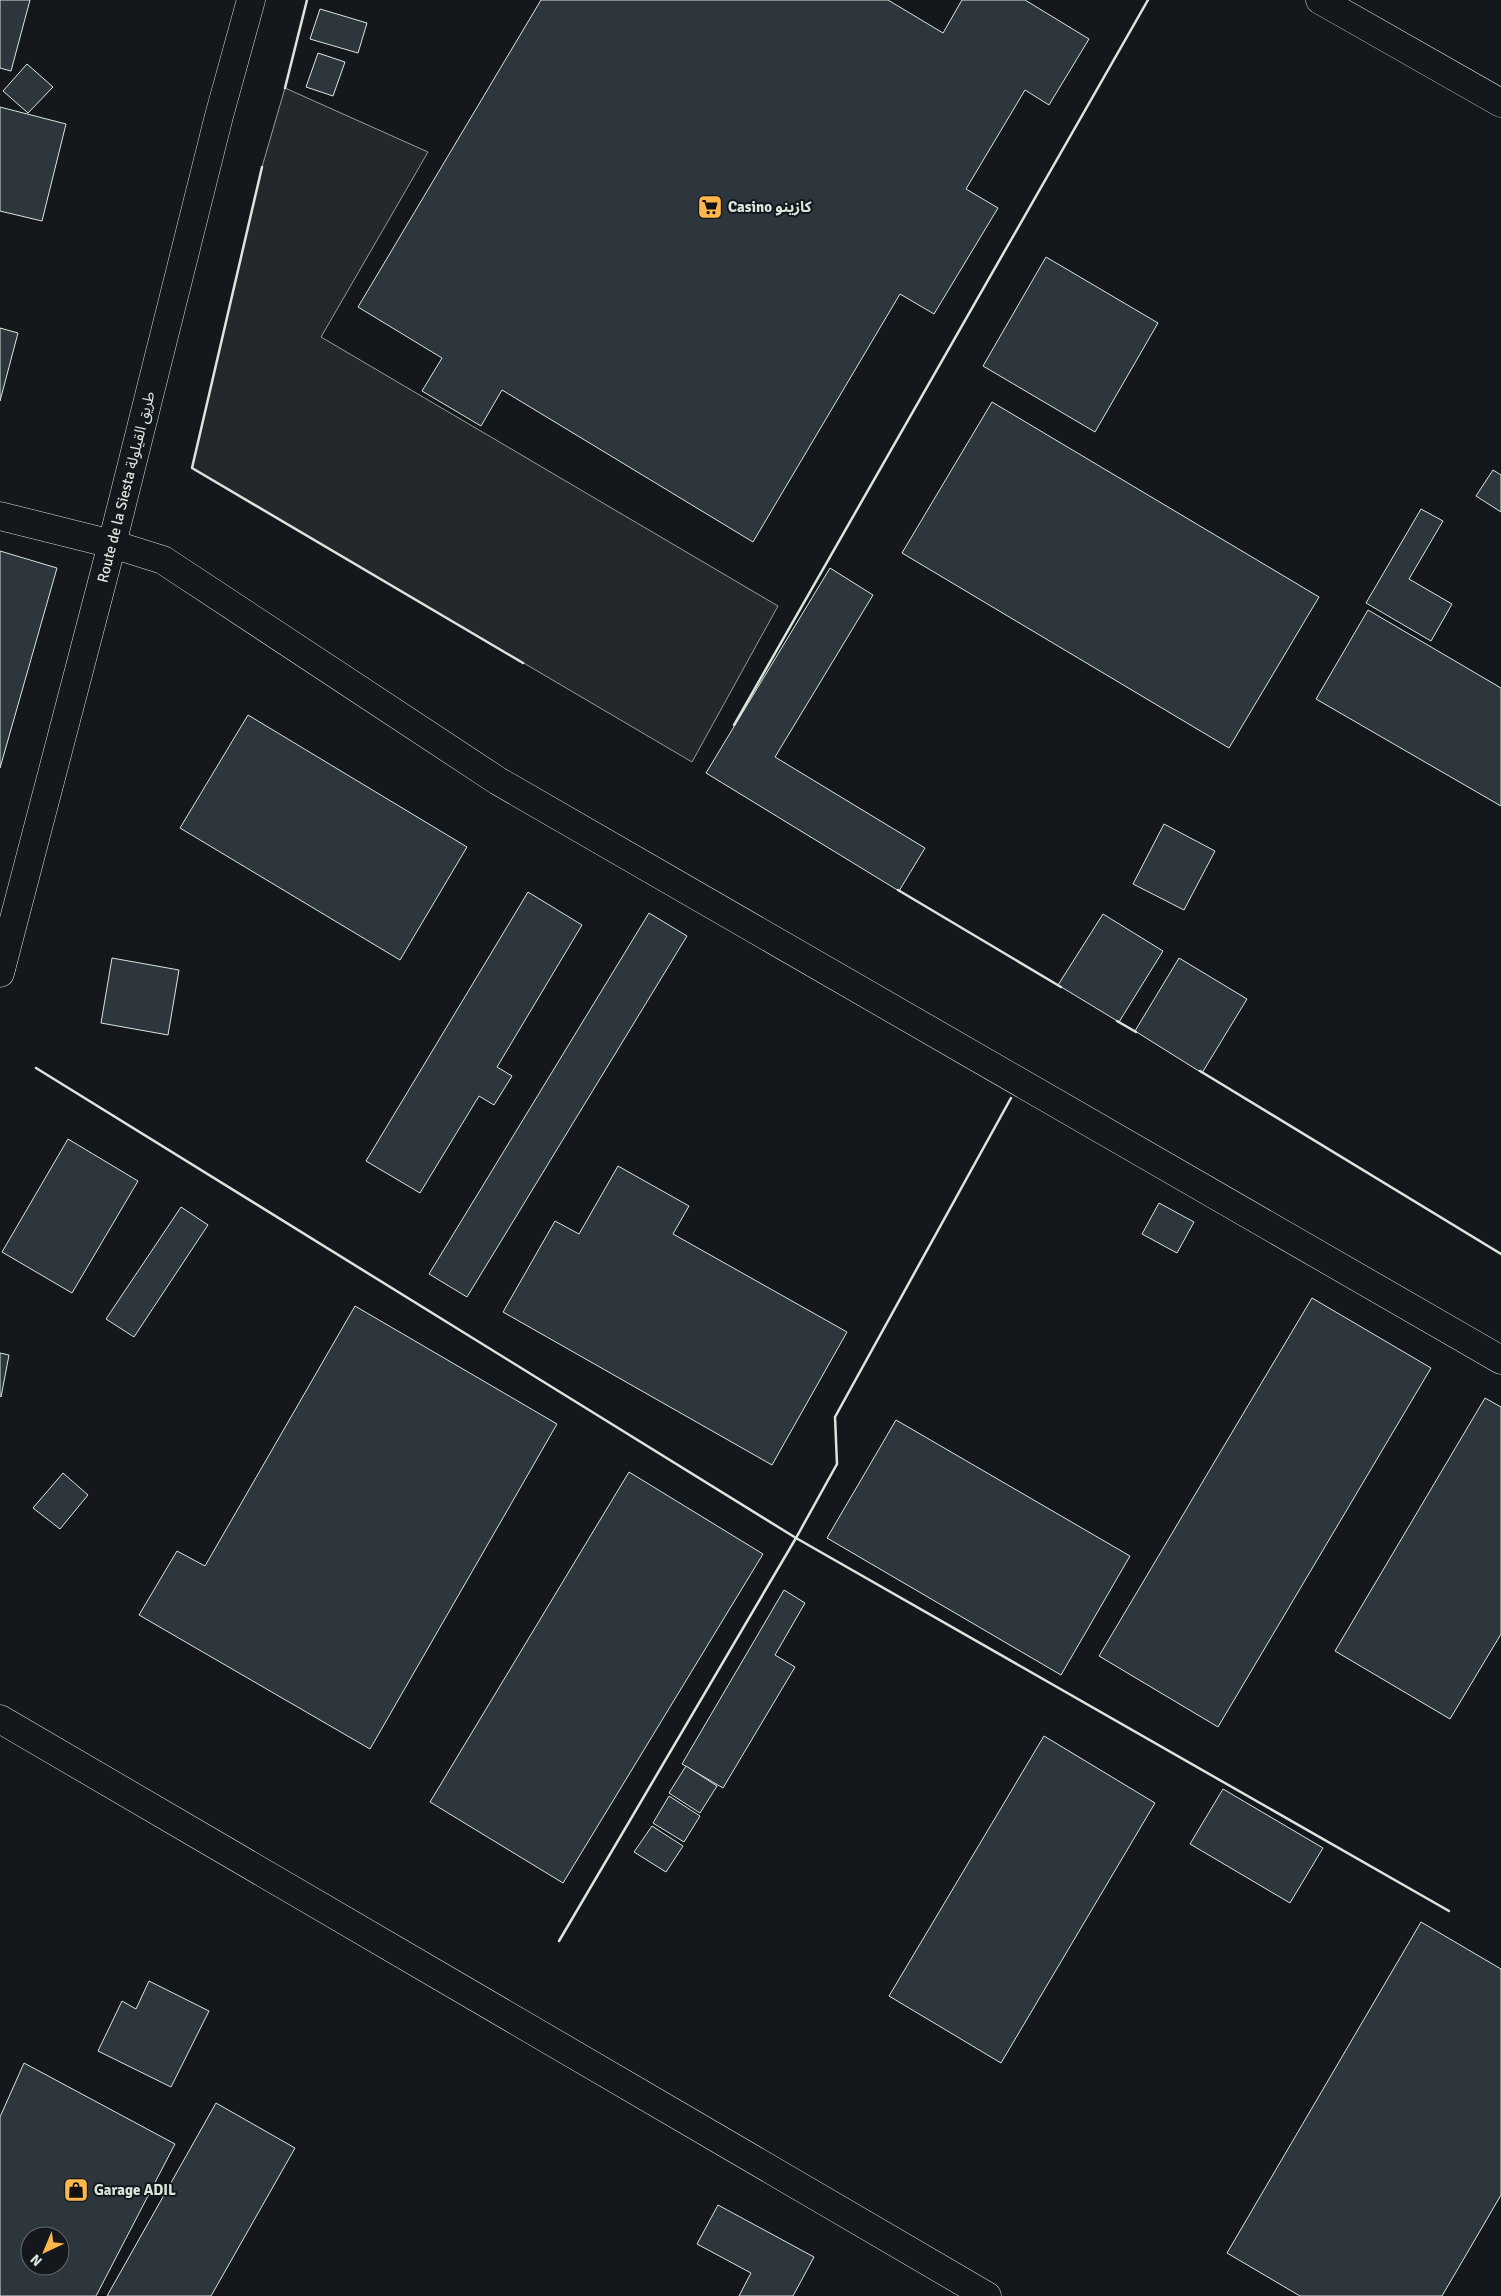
<svg xmlns="http://www.w3.org/2000/svg" width="1501" height="2296" viewBox="0 0 1501 2296" font-family="Signika,'Noto Sans Arabic',sans-serif">
<style>
.parking{fill:#24282b;stroke:#939e99}
.building{fill:#2c363c;stroke:#d8e6dc;fill-rule:evenodd}
.lines{fill:none;stroke-linecap:round;stroke-linejoin:round}
.minor-casing{stroke:#d8e6dc;stroke-width:29}
.tertiary-casing{stroke:#d8e6dc;stroke-width:29}
.secondary-casing{stroke:#d8e6dc;stroke-width:29}
.minor{stroke:#14181c;stroke-width:28}
.tertiary{stroke:#14181c;stroke-width:28}
.secondary{stroke:#14181c;stroke-width:28}
.wall{stroke:#d8e6dc;stroke-width:2.5}
.labels{text-anchor:middle;dominant-baseline:central;stroke-width:4;stroke-linejoin:round;paint-order:stroke}
.poi-label{font-size:15px;font-weight:bold;fill:#d8e6dc;stroke:#14181c;text-anchor:start}
.street-label{font-size:15px;fill:#d8e6dc;stroke:#14181c}
</style>
<rect width="100%" height="100%" fill="#14181c"/>
<polygon class="parking" points="285,88 428,152 321,337 778,606 692,762 192,468 262,167"/>
<g class="building">
<polygon points="0,0 30,0 11,71 0,68"/>
<polygon points="541,0 888,0 943,33 962,0 1025,0 1089,39 1049,105 1025,90 966,189 998,208 934,314 900,294 753,542 502,390 481,426 422,391 442,358 358,307"/>
<polygon points="320,9 367,23 358,53 310,39"/>
<polygon points="318,53 345,62 333,96 306,87"/>
<polygon points="27,64 53,87 28,113 3,91"/>
<polygon points="0,107 66,124 42,221 0,211"/>
<polygon points="1046,257 1158,323 1095,432 983,366"/>
<polygon points="0,328 18,333 0,401"/>
<polygon points="992,402 1319,597 1229,748 902,553"/>
<polygon points="1493,470 1501,475 1501,512 1476,496"/>
<polygon points="1421,509 1443,521 1409,579 1452,604 1431,641 1366,603"/>
<polygon points="0,551 57,568 0,768"/>
<polygon points="830,568 873,595 775,757 925,848 899,891 706,773"/>
<polygon points="1368,610 1501,688 1501,806 1316,699"/>
<polygon points="248,715 467,847 400,960 180,828"/>
<polygon points="1164,824 1215,851 1184,910 1133,884"/>
<polygon points="528,892 582,925 497,1067 512,1076 494,1105 479,1096 420,1193 366,1161"/>
<polygon points="649,913 687,936 467,1297 429,1274"/>
<polygon points="1103,914 1163,951 1119,1022 1058,985"/>
<polygon points="112,958 179,970 168,1035 101,1023"/>
<polygon points="1179,958 1247,999 1202,1073 1135,1031"/>
<polygon points="68,1139 138,1181 72,1293 2,1252"/>
<polygon points="618,1166 689,1206 673,1234 847,1332 772,1465 503,1312 555,1221 579,1234"/>
<polygon points="1159,1203 1194,1222 1177,1253 1142,1234"/>
<polygon points="181,1207 208,1225 134,1337 106,1319"/>
<polygon points="1312,1298 1431,1368 1218,1727 1099,1656"/>
<polygon points="355,1306 557,1424 370,1749 139,1615 177,1551 205,1566"/>
<polygon points="0,1353 9,1355 1,1397 0,1396"/>
<polygon points="1485,1398 1501,1407 1501,1634 1450,1719 1335,1651"/>
<polygon points="896,1420 1130,1556 1061,1675 827,1538"/>
<polygon points="629,1472 763,1554 563,1883 430,1802"/>
<polygon points="63,1473 88,1495 60,1529 33,1508"/>
<polygon points="784,1590 805,1603 775,1655 795,1667 723,1788 682,1764"/>
<polygon points="1044,1736 1155,1803 1001,2063 889,1996"/>
<polygon points="686,1766 717,1786 700,1813 669,1793"/>
<polygon points="1223,1789 1323,1848 1290,1903 1190,1844"/>
<polygon points="669,1796 700,1816 684,1842 653,1823"/>
<polygon points="652,1826 683,1846 666,1872 634,1852"/>
<polygon points="1421,1922 1501,1969 1501,2195 1442,2296 1300,2296 1227,2253"/>
<polygon points="149,1981 209,2011 171,2087 98,2051 122,2001 136,2009"/>
<path d="M 24,2063 L 175,2144 L 96,2296 L 0,2296 L 0,2117 ZM 30,2236 L 60,2236 L 60,2266 L 30,2266 Z"/>
<polygon points="216,2103 295,2148 211,2296 107,2296"/>
<polygon points="718,2205 814,2257 793,2296 739,2296 751,2273 697,2244"/>
</g>
<g class="lines">
<defs>
<g id="minor">
<polyline points="0,516 112,544"/>
<polyline points="0,1719 987,2296"/>
</g>
<polyline id="tertiary" points="112,544 163,560 498,781 1501,1360"/>
<g id="secondary">
<polyline points="1320,0 1501,103"/>
<polyline points="0,973 112,544 219,116 251,0"/>
</g>
</defs>
<use href="#minor" class="minor-casing"/>
<use href="#tertiary" class="tertiary-casing"/>
<use href="#secondary" class="secondary-casing"/>
<use href="#minor" class="minor"/>
<use href="#tertiary" class="tertiary"/>
<use href="#secondary" class="secondary"/>
<g class="wall">
<polyline points="285,88 307,0"/>
<polyline points="262,167 192,468 523,663"/>
<polyline points="734,725 1148,0"/>
<polyline points="898,890 1061,987"/>
<polyline points="1117,1021 1136,1032"/>
<polyline points="36,1068 796,1538 1449,1911"/>
<polyline points="1200,1071 1501,1254"/>
<polyline points="559,1941 796,1538 837,1464 835,1417 1011,1098"/>
</g>
</g>
<defs>
<symbol id="supermarket-square" viewBox="-11 -11 22 22"><rect x="-9" y="-9" width="18" height="18" rx="4" fill="#ffb74d" stroke="#14181c"/><path d="M-6-5.5h2.5l.6 2H6L4.5 2H-2.5L-4.4-4H-6ZM-1.5 3.2a1.3 1.3 0 1 0 .1 0ZM3 3.2a1.3 1.3 0 1 0 .1 0Z" fill="#111"/></symbol>
<symbol id="shop-square" viewBox="-11 -11 22 22"><rect x="-9" y="-9" width="18" height="18" rx="4" fill="#ffb74d" stroke="#14181c"/><path d="M-5-2.5h2.3a2.7 3.5 0 0 1 5.4 0H5L5.5 6h-11ZM-1.5-2.5h3a1.5 2.3 0 0 0-3 0Z" fill="#111"/></symbol>
</defs>
<g fill-rule="evenodd">
<use href="#supermarket-square" x="696" y="193" width="28" height="28"/>
<use href="#shop-square" x="62" y="2176" width="28" height="28"/>
</g>
<g class="labels">
<g class="poi-label">
<text x="728" y="207">Casino كازينو</text>
<text x="94" y="2190">Garage ADIL</text>
</g>
<g class="street-label">
<text transform="translate(126 487) rotate(-76)">Route de la Siesta طريق القيلولة</text>
</g>
</g>
<g transform="translate(45 2251) rotate(224)"><circle r="24" fill="#14181c" stroke="#626a69"/>
<path d="M0-4L9 19L0 12L-9 19Z" fill="#ffb74d"/>
<text y="-8" font-size="14" font-weight="bold" text-anchor="middle" fill="#d8e6dc">N</text>
</g>
</svg>
